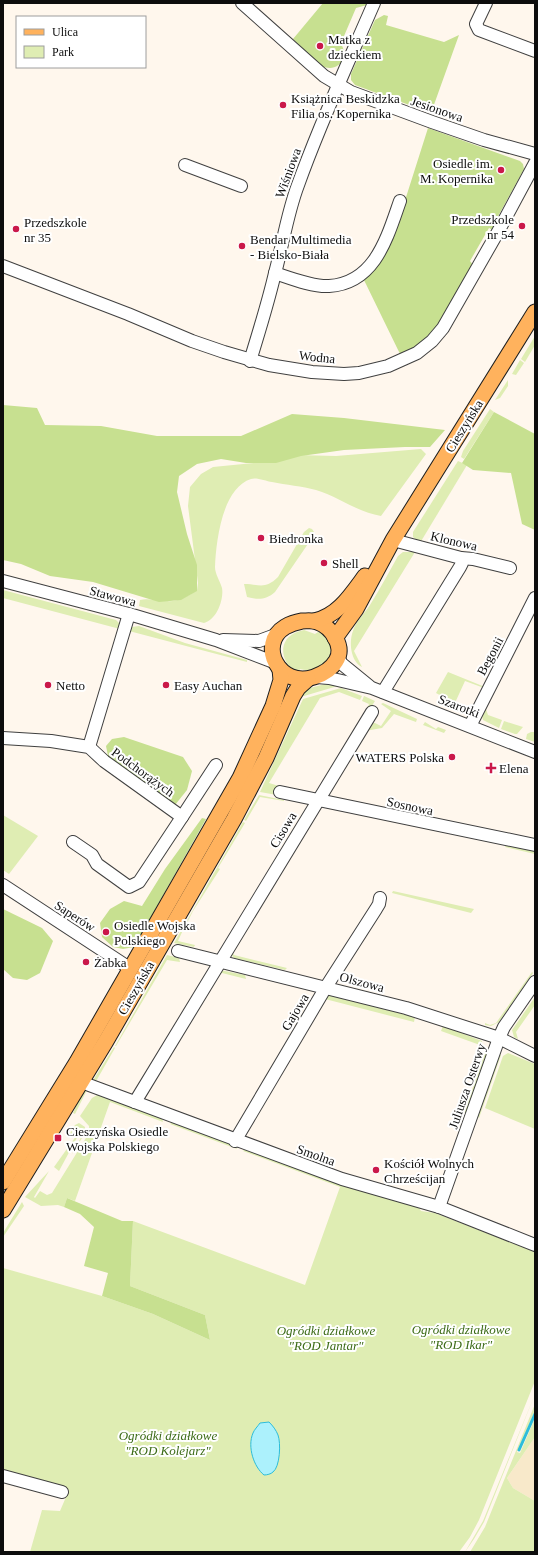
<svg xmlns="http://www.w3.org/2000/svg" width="538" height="1555" viewBox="0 0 538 1555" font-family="Georgia,serif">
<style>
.farmland{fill:#f8e9ca}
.green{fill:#dfedb3}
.forest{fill:#c7e090}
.water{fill:#acf1fc;stroke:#2cbdda}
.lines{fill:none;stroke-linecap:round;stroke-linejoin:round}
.stream{stroke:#2cbdda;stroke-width:3}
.minor-casing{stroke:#404040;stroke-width:14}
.major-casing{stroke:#1e1e1e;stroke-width:17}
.minor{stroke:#fff;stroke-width:12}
.major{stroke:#ffb25d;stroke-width:15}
.poi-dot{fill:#ca184a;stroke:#fff;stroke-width:1.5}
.labels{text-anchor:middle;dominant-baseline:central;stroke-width:4;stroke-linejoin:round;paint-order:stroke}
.poi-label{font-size:13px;fill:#0d0d0d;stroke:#fff;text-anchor:start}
.street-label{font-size:13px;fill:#0d0d0d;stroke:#fff}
.park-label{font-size:13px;font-style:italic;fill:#3c6b17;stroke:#fff}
</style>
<rect width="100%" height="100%" fill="#fff7ed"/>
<polygon class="farmland" points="535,1437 535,1501 513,1488 507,1478"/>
<g class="green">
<polygon points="535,336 535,345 525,362 521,359"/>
<polygon points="520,360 524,363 516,375 512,374"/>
<polygon points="508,380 508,386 500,398 495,400"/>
<polygon points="490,409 494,412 464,459 461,457 463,451"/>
<path d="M 421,449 L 426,454 L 381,516 C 357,512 339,497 316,490 C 302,486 286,485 272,482 C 266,481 256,477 251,479 C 222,488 216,542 215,567 C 215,574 220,581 222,588 C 224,599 217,620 204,623 L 139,606 L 140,600 C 148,598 157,601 166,601 C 178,602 187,597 197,590 L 198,583 L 188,506 L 190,487 L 201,474 L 213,467 L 265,462 L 297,455 L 336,456 Z"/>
<polygon points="458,461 467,465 420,543 413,537 413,532"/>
<path d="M 309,528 L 312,529 L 314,532 L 312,538 L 275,592 C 266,600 258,600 247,597 L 244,584 C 259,584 265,590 278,577 L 304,532 Z"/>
<path d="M 414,549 L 415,552 L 354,651 L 362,667 C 350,661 349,641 353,631 C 356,621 365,613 370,605 C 380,589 389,572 398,556 L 403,552 L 413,552 Z"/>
<polygon points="3,590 116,620 120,624 120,629 3,598"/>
<polygon points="139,626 185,643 247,660 247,662 129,631 132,627"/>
<path d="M 304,630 L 315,634 L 321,630 C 324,633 327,637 329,640 C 337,660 318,674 300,669 L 297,674 C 278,660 277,635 304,630 Z"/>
<polygon points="448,672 485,687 484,688 465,681 454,705 469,711 468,713 464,714 450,705 451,701 436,693"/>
<polygon points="329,683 341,685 304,696 302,696 300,695 310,688"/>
<polygon points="341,688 362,696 360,700 339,692 320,698 269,783 279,786 277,795 260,792 303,699"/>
<polygon points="364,696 375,701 359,726 369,704 362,701"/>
<polygon points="297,701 298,705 288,729 255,796 141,997 92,1080 75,1114 73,1113 82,1093"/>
<polygon points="383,703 417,719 416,722 394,714 382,728 365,731 371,723 375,723 381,726 391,711 381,704"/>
<polygon points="485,706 488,715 502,720 499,728 483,720 482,716"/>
<polygon points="504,721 523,727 517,734 515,734 501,729"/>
<polygon points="425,722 436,729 438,727 446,730 444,733 423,725"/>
<polygon points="531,732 535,732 535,742 526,739 527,734"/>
<polygon points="259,795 284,800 284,801 260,797 246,821 244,820"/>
<polygon points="3,815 38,836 9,874 3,870"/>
<polygon points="243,822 245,823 218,868 220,869 193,911 184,929 183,928 185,924"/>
<polygon points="506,845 535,851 535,854 505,847"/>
<polygon points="393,891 474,909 471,913 392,893"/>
<polygon points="182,929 183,930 178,941 195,945 194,947 174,943"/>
<polygon points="232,951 234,955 287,968 285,970 234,958 231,954"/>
<polygon points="167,955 179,958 180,962 167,960 116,1046 115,1046"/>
<polygon points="220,970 245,975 246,979 222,973 218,975"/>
<polygon points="532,972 533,973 499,1022 491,1026 485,1025 485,1023 490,1025 496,1023"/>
<polygon points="327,995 415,1017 414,1022 325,999"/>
<polygon points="535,997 535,1005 516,1032 518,1039 514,1037 512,1030"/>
<polygon points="443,1026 482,1041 482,1051 480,1045 441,1031"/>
<polygon points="114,1047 115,1048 95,1083 92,1082"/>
<polygon points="486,1050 489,1052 468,1112 464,1113"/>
<polygon points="508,1053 535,1064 535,1129 485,1108 503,1056"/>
<polygon points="498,1054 501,1055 479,1118 477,1116"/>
<polygon points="99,1094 162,1118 163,1122 110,1102 75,1201 67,1198 64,1207 58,1205 41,1206 25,1197 49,1171 34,1197 35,1198 40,1191 47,1195 52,1193 89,1133 89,1126 80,1116 92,1098"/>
<polygon points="173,1122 236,1145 237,1149 170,1124"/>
<polygon points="79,1123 85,1127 85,1133 71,1156 85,1130 78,1127 70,1138 68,1137 75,1125"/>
<polygon points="79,1132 80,1132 59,1171 54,1167"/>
<polygon points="246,1148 418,1206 421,1211 435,1213 535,1252 535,1381 479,1520 470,1537 459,1552 30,1552 42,1510 60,1511 69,1490 3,1472 3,1268 102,1296 153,1314 210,1340 205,1315 130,1286 133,1221 305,1285 340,1187 243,1151"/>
<polygon points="22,1202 24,1206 3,1237 3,1233"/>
<polygon points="535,1394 484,1522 474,1539 465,1552 483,1521"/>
<polygon points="535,1404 535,1411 517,1452 520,1453 535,1418 535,1437 507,1478 513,1488 535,1501 535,1552 470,1552 485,1527"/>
</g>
<g class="forest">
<path d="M 323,3 L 368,3 L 367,5 L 356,8 L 341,43 L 346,56 C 329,85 308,54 293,39 Z"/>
<polygon points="384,15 388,16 386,25 444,42 459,35 431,113 355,85 351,80 351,74 375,20"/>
<path d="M 428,128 L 520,161 L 523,164 L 524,169 L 496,220 L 498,224 L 495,231 L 489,228 L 470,261 L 474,266 C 455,300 437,337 401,356 L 363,278 L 401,213 Z"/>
<polygon points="3,405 37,408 45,425 101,426 157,436 241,436 292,414 344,418 445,430 430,447 405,447 344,450 301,456 276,463 246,463 221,459 197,464 179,476 177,492 187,534 197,565 197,591 181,600 159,602 93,582 50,576 21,564 3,560"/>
<polygon points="494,412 535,434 535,530 522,524 511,473 473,470 462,463"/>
<polygon points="124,737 183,757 192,771 187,790 175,805 108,756 106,746 112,739"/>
<polygon points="202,818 206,819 134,947 123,949 113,947 102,937 100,923 110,909 124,901 142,906 165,869"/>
<polygon points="3,909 42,928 53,941 40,973 27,980 13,978 3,969"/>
<polygon points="67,1198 122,1221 133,1221 130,1286 205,1315 210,1340 153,1314 102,1296 108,1273 84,1266 94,1227 80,1214 64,1207"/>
</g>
<path class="water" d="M 269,1422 C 273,1426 276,1430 278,1435 C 281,1443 280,1467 273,1472 C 271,1474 267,1475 264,1475 C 254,1467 247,1447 253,1433 C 254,1430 258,1426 260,1423 Z"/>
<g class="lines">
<polyline class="stream" points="519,1450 535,1414"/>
<defs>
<g id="minor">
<polyline points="242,3 324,76 351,92 432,122 484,140 535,154"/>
<polyline points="486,3 476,24 479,30 535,51"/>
<polyline points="185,165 241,186"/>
<polyline points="3,266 128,314 192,341 224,352 269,365 312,372 344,374 359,373 388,366 417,353 432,341 443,328 499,230 535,163"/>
<path d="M 275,273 C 290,278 313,287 329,286 C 375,283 387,238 400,201"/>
<path d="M 250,361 C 259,332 268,303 275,273 C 283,244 287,214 298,185 C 320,123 348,63 374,3"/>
<polyline points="393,540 461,558 473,559 510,568"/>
<polyline points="3,581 129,614 216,640 276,663"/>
<polyline points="223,640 259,641 278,634"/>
<polyline points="338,658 342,664 369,686"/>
<polyline points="316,677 329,678 372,688 535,752"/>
<polyline points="383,692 460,567 462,563 461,558"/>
<polyline points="470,726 535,598"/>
<polyline points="3,738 51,741 89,747 104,761 182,817 139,882 129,887 97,864 92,855 73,842"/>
<polyline points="89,747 129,614"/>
<polyline points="280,792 535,845"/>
<polyline points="182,817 216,765"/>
<polyline points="3,885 131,969"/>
<polyline points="178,951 406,1008 499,1038 535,1056"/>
<polyline points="89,1085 342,1179 439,1207 535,1245"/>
<polyline points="135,1102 372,712"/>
<polyline points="235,1141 326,987 376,909 379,904 380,898"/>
<polyline points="439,1207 499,1038 504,1027 535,982"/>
<polyline points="3,1476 62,1492"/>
</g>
<g id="major">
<path d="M 302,621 C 307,621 313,620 317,622 C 332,627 345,647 336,661 C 331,670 323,674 314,677 C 279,689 257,644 285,627 C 290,624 296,622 302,621 Z"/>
<path d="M 314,621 C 338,616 351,595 365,576"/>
<polyline points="335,638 356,609 393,540 535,312"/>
<polyline points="3,1182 77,1062 240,778 273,706 281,680 280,669"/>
<polyline points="3,1210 106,1041 234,819 266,758 293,696 298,688 308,679"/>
</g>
</defs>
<use href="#minor" class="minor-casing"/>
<use href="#major" class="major-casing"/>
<use href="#minor" class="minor"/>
<use href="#major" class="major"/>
</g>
<g class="poi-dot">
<circle cx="320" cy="46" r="4"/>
<circle cx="283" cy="105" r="4"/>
<circle cx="501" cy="170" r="4"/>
<circle cx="522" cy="226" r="4"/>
<circle cx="16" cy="229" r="4"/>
<circle cx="242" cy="246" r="4"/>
<circle cx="261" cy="538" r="4"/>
<circle cx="324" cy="563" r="4"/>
<circle cx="48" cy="685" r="4"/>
<circle cx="166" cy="685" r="4"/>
<circle cx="452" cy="757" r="4"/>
<path d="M489 762h4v4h4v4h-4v4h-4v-4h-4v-4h4z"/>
<circle cx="106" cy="932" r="4"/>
<circle cx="86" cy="962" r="4"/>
<rect x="54" y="1134" width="8" height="8" rx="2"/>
<circle cx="376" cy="1170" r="4"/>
</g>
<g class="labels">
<g class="poi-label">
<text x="328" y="39">Matka z<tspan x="328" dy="15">dzieckiem</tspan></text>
<text x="291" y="98">Książnica Beskidzka<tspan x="291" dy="15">Filia os. Kopernika</tspan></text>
<text x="493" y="163" text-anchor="end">Osiedle im.<tspan x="493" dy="15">M. Kopernika</tspan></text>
<text x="514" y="219" text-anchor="end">Przedszkole<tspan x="514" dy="15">nr 54</tspan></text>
<text x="24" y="222">Przedszkole<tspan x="24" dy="15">nr 35</tspan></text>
<text x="250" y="239">Bendar Multimedia<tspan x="250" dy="15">- Bielsko-Biała</tspan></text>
<text x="269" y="538">Biedronka</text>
<text x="332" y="563">Shell</text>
<text x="56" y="685">Netto</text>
<text x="174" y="685">Easy Auchan</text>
<text x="444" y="757" text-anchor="end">WATERS Polska</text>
<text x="499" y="768">Elena</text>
<text x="114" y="925">Osiedle Wojska<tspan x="114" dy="15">Polskiego</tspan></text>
<text x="94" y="962">Żabka</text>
<text x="66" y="1131">Cieszyńska Osiedle<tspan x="66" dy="15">Wojska Polskiego</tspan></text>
<text x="384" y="1163">Kościół Wolnych<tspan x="384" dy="15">Chrześcijan</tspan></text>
</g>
<g class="street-label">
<text transform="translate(437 109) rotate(19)">Jesionowa</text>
<text transform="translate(288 173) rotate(-70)">Wiśniowa</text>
<text transform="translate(317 357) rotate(6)">Wodna</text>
<text transform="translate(464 426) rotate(-58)">Cieszyńska</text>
<text transform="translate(454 541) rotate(13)">Klonowa</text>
<text transform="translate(113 596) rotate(15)">Stawowa</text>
<text transform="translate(490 656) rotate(-62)">Begonii</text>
<text transform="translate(459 706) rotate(21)">Szarotki</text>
<text transform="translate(143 772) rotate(36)">Podchorążych</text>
<text transform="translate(410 806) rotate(12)">Sosnowa</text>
<text transform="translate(283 830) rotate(-59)">Cisowa</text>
<text transform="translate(75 916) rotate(33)">Saperów</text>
<text transform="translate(362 982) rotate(15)">Olszowa</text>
<text transform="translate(136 988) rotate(-60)">Cieszyńska</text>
<text transform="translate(295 1012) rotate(-59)">Gajowa</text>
<text transform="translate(467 1086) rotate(-71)">Juliusza Osterwy</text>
<text transform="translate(316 1155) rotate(20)">Smolna</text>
</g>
<g class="park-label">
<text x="461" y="1329">Ogródki działkowe<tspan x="461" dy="15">"ROD Ikar"</tspan></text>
<text x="326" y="1330">Ogródki działkowe<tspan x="326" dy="15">"ROD Jantar"</tspan></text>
<text x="168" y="1435">Ogródki działkowe<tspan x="168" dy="15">"ROD Kolejarz"</tspan></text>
</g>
</g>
<rect width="538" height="1555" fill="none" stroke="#0d0d0d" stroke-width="8"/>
<rect x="16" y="16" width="130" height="52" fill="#ffffff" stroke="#9e9e9e"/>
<rect x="24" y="29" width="20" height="6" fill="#ffb25d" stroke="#9e9e9e"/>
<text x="52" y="36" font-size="12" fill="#0d0d0d">Ulica</text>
<rect x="24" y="46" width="20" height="12" fill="#dfedb3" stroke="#9e9e9e"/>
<text x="52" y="56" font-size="12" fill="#0d0d0d">Park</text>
</svg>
